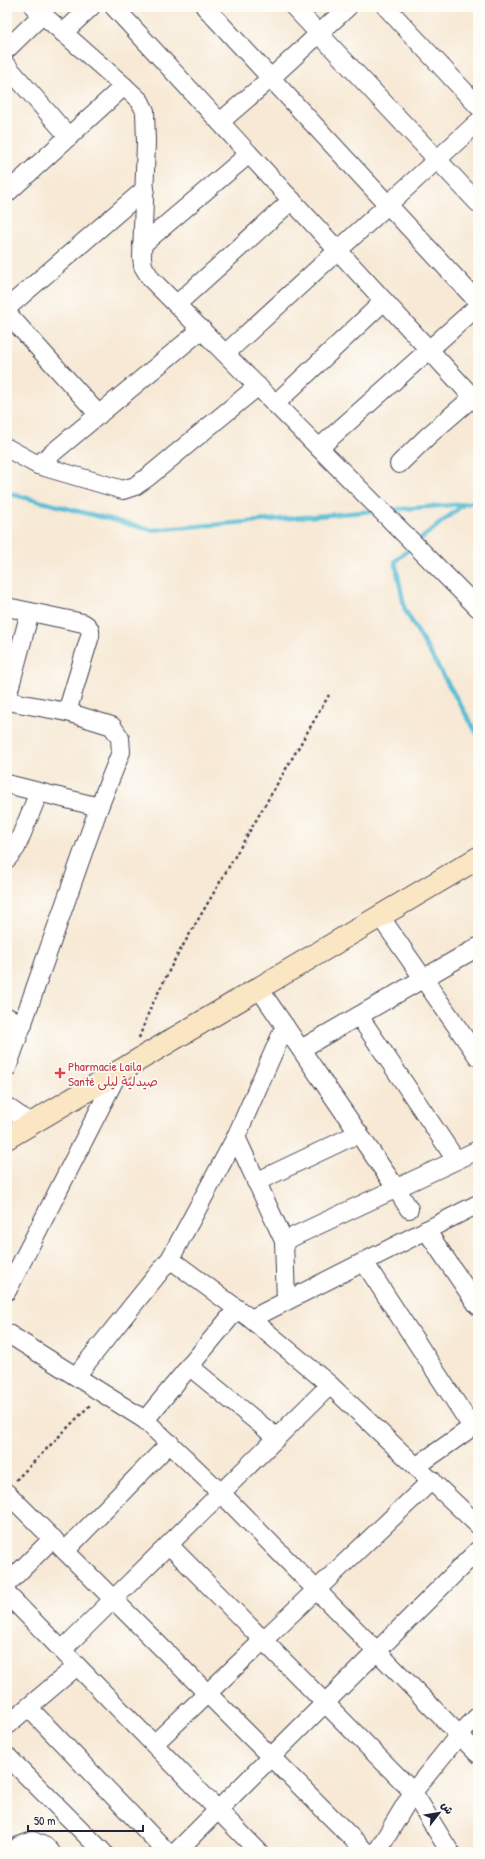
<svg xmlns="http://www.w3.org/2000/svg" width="485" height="1859" viewBox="0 0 485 1859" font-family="'Patrick Hand','Playpen Sans Arabic',sans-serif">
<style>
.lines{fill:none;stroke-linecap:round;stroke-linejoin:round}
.stream{stroke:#58bdd6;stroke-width:4.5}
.street-casing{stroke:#424052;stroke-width:20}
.secondary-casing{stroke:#424052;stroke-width:24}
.path{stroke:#424052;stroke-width:2.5;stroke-dasharray:3 3;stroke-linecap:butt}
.street{stroke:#fff;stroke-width:18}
.secondary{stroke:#fbe6c4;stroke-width:22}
.health-dot{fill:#e0444e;stroke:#fdfcf7;stroke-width:1.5}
.labels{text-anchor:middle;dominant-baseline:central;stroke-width:3.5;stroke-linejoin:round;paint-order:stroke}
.health-label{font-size:13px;fill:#be3a42;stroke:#fdfcf7;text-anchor:start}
</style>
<rect width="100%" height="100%" fill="#fdfcf7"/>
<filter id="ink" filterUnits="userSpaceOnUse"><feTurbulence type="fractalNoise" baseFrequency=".025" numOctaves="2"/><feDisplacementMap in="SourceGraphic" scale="8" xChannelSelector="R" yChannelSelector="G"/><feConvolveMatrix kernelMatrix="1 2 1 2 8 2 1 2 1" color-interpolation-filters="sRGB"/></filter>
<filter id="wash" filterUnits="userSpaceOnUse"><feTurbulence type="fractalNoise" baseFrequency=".012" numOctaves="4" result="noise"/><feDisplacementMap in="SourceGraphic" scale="16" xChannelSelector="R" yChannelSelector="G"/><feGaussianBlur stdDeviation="0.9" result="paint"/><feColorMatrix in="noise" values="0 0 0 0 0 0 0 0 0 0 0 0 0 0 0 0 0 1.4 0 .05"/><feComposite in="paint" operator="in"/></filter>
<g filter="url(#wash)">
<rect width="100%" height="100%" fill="#f7e9d5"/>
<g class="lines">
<g class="stream">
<polyline points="7,493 152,530 375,511"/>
<polyline points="388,510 464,504 478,501"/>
<polyline points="417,542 464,504"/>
<polyline points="412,547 395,561 405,610 478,735"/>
</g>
</g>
</g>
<g filter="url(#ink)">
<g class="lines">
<defs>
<g id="street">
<polyline points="34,7 124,86 140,101 145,111 146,142 142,257 143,266 151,279 478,608"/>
<polyline points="114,7 478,403"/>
<polyline points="205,7 478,302"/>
<polyline points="294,7 478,203"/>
<polyline points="386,7 478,106"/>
<polyline points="63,33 91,7"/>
<polyline points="7,49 42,15"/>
<polyline points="7,66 69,137"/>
<polyline points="220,122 271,78 348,7"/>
<polyline points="7,193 124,86"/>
<polyline points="142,245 249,154"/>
<polyline points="177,304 292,200"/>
<polyline points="7,308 145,189"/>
<polyline points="7,313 99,415"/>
<polyline points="226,353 478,122"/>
<polyline points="275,404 384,301"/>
<polyline points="7,448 38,465 123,490 135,486 148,477 258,386"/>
<polyline points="319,448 478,306"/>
<polyline points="399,464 429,435 473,397"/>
<polyline points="38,465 202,329"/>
<path d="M 7,607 L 83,623 C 89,626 91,629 90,636 L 67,712"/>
<polyline points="7,697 30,612"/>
<polyline points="7,701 67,712 112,726 120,738 121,752 99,807 7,1068"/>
<polyline points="7,784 99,807"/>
<polyline points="7,859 16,848 39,792"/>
<polyline points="379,915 478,1057"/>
<polyline points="258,987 396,1188 409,1209"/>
<polyline points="359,1016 456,1160"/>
<polyline points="7,1017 23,1025"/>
<polyline points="301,1049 478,947"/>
<polyline points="7,1107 30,1123"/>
<polyline points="236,1137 284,1241 286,1301"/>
<polyline points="256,1182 359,1133"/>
<polyline points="426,1230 478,1306"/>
<polyline points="284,1241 478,1150"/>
<polyline points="170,1259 251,1319 330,1385 478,1525"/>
<polyline points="364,1262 472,1427"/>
<polyline points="7,1291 119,1071"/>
<polyline points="251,1319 478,1204"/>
<polyline points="7,1333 145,1420 221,1493 478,1754"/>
<polyline points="189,1366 277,1438"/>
<polyline points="76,1376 170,1259 236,1137 285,1026"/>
<polyline points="145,1420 237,1309"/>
<polyline points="417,1466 478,1423"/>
<polyline points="7,1493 366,1852"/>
<polyline points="169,1545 413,1792 450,1852"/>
<polyline points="65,1551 170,1443"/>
<polyline points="7,1584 53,1538"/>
<polyline points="7,1594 259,1852"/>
<polyline points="62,1650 330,1385"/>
<polyline points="29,1708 167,1852"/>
<polyline points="7,1725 77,1666"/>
<polyline points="154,1744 432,1480"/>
<polyline points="7,1756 103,1852"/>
<polyline points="17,1852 19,1846 33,1841 46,1847 51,1852"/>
<polyline points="176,1852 478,1550"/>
<polyline points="377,1852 413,1792 459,1735 478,1716"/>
</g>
<polyline id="secondary" points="7,1138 478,858"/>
</defs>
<use href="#street" class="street-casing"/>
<use href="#secondary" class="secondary-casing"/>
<g class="path">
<polyline points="139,1038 150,1009 174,961 329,695"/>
<polyline points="16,1480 91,1404"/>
</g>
<use href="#street" class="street"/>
<use href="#secondary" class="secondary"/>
</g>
</g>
<path class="health-dot" d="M58 1067h4v4h4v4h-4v4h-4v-4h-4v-4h4z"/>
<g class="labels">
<g class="health-label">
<text x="68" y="1066">Pharmacie Laila<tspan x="68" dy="15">Santé صيدلية ليلى</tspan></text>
</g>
</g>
<rect width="485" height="1859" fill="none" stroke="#fdfcf7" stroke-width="24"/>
<g transform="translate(439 1813) rotate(59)" stroke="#fdfcf7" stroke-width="3" paint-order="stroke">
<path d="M0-3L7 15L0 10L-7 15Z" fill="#22223b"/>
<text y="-6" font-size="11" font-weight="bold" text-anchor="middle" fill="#22223b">ش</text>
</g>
<path d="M28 1825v6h115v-6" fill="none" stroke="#22223b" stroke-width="2"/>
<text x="34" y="1825" font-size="12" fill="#22223b" stroke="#fdfcf7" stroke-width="3" paint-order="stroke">50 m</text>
</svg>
